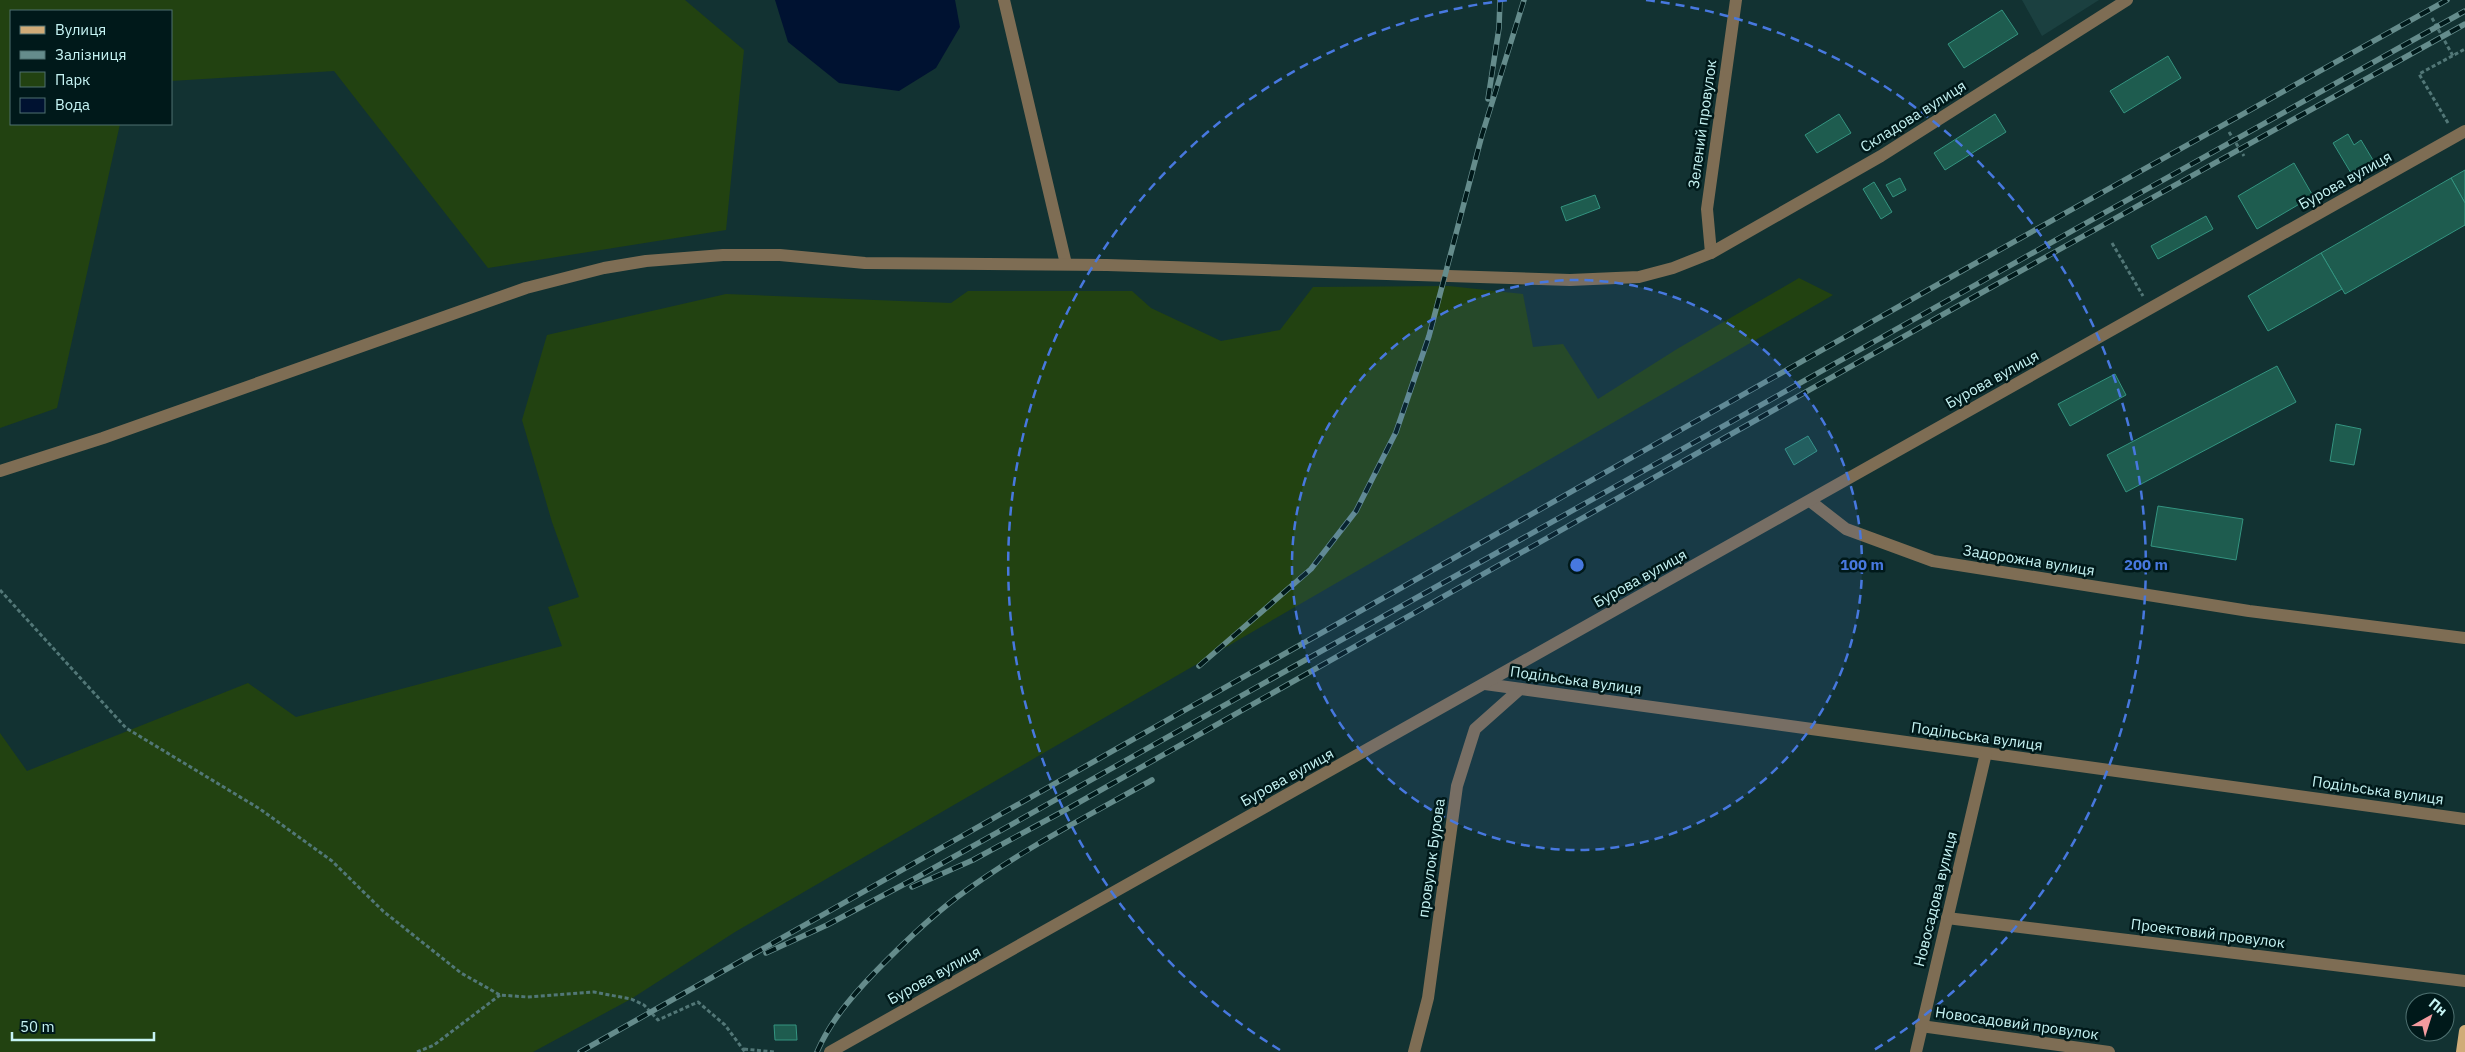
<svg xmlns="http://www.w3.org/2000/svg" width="2465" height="1052" viewBox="0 0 2465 1052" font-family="'IBM Plex Sans',sans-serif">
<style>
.built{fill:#1b4040}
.green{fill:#224211}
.water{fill:#001231}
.building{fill:#1e5c4f;stroke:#349480}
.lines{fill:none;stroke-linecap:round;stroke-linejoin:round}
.path{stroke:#527777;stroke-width:3;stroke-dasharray:4 2.5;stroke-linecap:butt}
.minor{stroke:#7e6d54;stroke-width:12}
.major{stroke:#d0ac78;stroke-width:12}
.rail-casing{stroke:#658c8c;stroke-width:5.5}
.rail{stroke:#00191a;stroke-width:4;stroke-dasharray:11;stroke-linecap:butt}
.ring{fill:none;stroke:#4778df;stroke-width:2.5;stroke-dasharray:9 6}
.labels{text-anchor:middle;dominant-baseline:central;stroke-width:5;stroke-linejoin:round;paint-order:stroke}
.street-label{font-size:15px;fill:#c6f4f4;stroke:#00191a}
.centre{fill:#4778df;stroke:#00191a;stroke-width:2.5}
.ring-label{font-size:15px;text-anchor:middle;font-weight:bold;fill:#4778df;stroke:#00191a;stroke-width:5;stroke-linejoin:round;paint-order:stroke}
</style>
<rect width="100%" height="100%" fill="#123232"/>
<polygon class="built" points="2022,0 2099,0 2042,36"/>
<g class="green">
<polygon points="0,0 685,0 744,50 726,230 488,268 334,71 171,81 171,11 11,11 11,124 120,124 57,408 0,428"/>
<polygon points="1799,278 1833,295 735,932 631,999 533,1052 0,1052 0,733 27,771 248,683 296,717 562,646 548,607 579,597 552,522 522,420 547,335 726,294 951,303 968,291 1132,291 1151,308 1221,341 1280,330 1313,287 1449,286 1523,294 1533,347 1563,344 1598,399 1677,349"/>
</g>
<polygon class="water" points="775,0 955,0 960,27 936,68 899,91 839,83 788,42"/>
<g class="building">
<polygon points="2002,10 2018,34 1964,68 1948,44"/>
<polygon points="2168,56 2181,78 2124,113 2110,91"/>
<polygon points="1839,114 1851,133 1817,153 1805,135"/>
<polygon points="1995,114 2006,132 1945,170 1934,153"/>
<polygon points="2348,134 2354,145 2361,140 2376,165 2354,178 2333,143"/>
<polygon points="2294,163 2313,196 2257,229 2238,196"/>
<polygon points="2465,170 2465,203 2451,178"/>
<polygon points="1900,178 1906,190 1893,197 1886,185"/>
<polygon points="2451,178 2465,203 2465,225 2345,294 2321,253"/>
<polygon points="1874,182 1892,212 1881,219 1863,189"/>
<polygon points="1595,195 1600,208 1566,221 1561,207"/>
<polygon points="2206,216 2213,229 2158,259 2151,246"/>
<polygon points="2321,253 2342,289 2268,331 2248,296"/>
<polygon points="2277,366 2296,402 2126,492 2107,455"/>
<polygon points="2115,374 2126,395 2070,426 2058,404"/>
<polygon points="2336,424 2361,429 2354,465 2330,461"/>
<polygon points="1808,436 1817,451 1794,465 1785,449"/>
<polygon points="2158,506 2243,519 2236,560 2151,546"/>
<polygon points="774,1025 796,1025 797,1040 775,1040"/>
</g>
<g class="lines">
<g class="path">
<polyline points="2432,18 2453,56"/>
<polyline points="2448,123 2419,74 2465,49"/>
<polyline points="2229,132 2244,156"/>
<polyline points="2112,243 2143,296"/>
<polyline points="0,590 126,728 260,809 332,861 383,911 461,973 500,995 527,997 594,992 631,999 644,1005 658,1020 698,1002 725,1025 745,1052"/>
<polyline points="744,1049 775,1052"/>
<polyline points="417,1052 434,1045 500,995"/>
</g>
<g class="minor">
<polyline points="1004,0 1066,264"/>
<polyline points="1711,253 1707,209 1736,0"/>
<polyline points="0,471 103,438 526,288 604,268 646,261 723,255 780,255 865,263 1107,265 1570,280 1639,277 1673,268 1711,253 1881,156 2127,0"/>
<polyline points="1810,501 1846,529 1933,561 2249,611 2465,638"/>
<polyline points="1485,684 2465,819"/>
<polyline points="1947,918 2465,981"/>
<polyline points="1921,1026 2109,1052"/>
<polyline points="830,1052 2465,131"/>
<polyline points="1414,1052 1428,998 1457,786 1475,729 1520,689"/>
<polyline points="1916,1052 1986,753"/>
</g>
<polyline class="major" points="2462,1052 2465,1031"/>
<defs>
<g id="rail">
<polyline points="1488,99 1499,28 1500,0"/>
<polyline points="1199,666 1311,569 1356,511 1396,432 1429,336 1482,135 1524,0"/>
<polyline points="912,887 973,860 1069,808 1981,293 2465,24"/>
<polyline points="766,953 827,925 914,879 2465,11"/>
<polyline points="580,1052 1967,268 2447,0"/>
<path d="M 817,1052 C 832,1017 859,988 886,961 C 908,939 931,917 956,898 C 1017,852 1086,817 1152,780"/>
</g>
</defs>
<use href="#rail" class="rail-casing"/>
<use href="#rail" class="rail"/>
</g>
<circle cx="1577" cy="565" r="285" fill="#4778df" fill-opacity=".12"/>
<g class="ring">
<circle cx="1577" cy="565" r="285"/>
<path d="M1280 1050A569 569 0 0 1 1508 0M1646 0A569 569 0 0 1 1874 1050"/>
</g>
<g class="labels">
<g class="street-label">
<text transform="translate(1913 116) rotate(-32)">Складова вулиця</text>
<text transform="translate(1702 124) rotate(-82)">Зелений провулок</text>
<text transform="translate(2345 180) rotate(-29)">Бурова вулиця</text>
<text transform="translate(1992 379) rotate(-29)">Бурова вулиця</text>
<text transform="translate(2029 560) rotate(9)">Задорожна вулиця</text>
<text transform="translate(1640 578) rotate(-29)">Бурова вулиця</text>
<text transform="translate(1576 680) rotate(8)">Подільська вулиця</text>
<text transform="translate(1977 736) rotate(8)">Подільська вулиця</text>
<text transform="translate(1287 777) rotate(-29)">Бурова вулиця</text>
<text transform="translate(2378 790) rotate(8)">Подільська вулиця</text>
<text transform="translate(1431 858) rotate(-82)">провулок Бурова</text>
<text transform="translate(1935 899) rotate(-76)">Новосадова вулиця</text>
<text transform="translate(2208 933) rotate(7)">Проектовий провулок</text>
<text transform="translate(934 975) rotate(-29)">Бурова вулиця</text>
<text transform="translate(2017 1023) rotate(8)">Новосадовий провулок</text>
</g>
</g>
<circle cx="1577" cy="565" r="8" class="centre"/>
<g class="ring-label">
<text x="1862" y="570">100 m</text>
<text x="2146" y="570">200 m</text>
</g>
<rect x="10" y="10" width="162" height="115" fill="#00191a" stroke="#4f7171"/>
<rect x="20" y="26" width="25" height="8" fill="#d0ac78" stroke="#4f7171"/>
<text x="55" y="35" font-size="15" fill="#c6f4f4">Вулиця</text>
<rect x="20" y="51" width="25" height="8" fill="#658c8c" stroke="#4f7171"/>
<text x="55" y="60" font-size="15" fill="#c6f4f4">Залізниця</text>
<rect x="20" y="72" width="25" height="15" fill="#224211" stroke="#4f7171"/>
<text x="55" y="85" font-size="15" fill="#c6f4f4">Парк</text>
<rect x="20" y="98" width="25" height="15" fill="#001231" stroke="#4f7171"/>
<text x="55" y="110" font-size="15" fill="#c6f4f4">Вода</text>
<g transform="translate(2430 1017) rotate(39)"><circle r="24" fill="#00191a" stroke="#4f7171"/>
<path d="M0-4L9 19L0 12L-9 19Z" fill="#f49b9f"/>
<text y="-8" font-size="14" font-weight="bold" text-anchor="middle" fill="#c6f4f4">Пн</text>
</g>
<path d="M12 1032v8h142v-8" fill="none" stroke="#c6f4f4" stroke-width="2.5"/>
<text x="20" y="1032" font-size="15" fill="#c6f4f4" stroke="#00191a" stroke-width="4" paint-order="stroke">50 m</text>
</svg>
